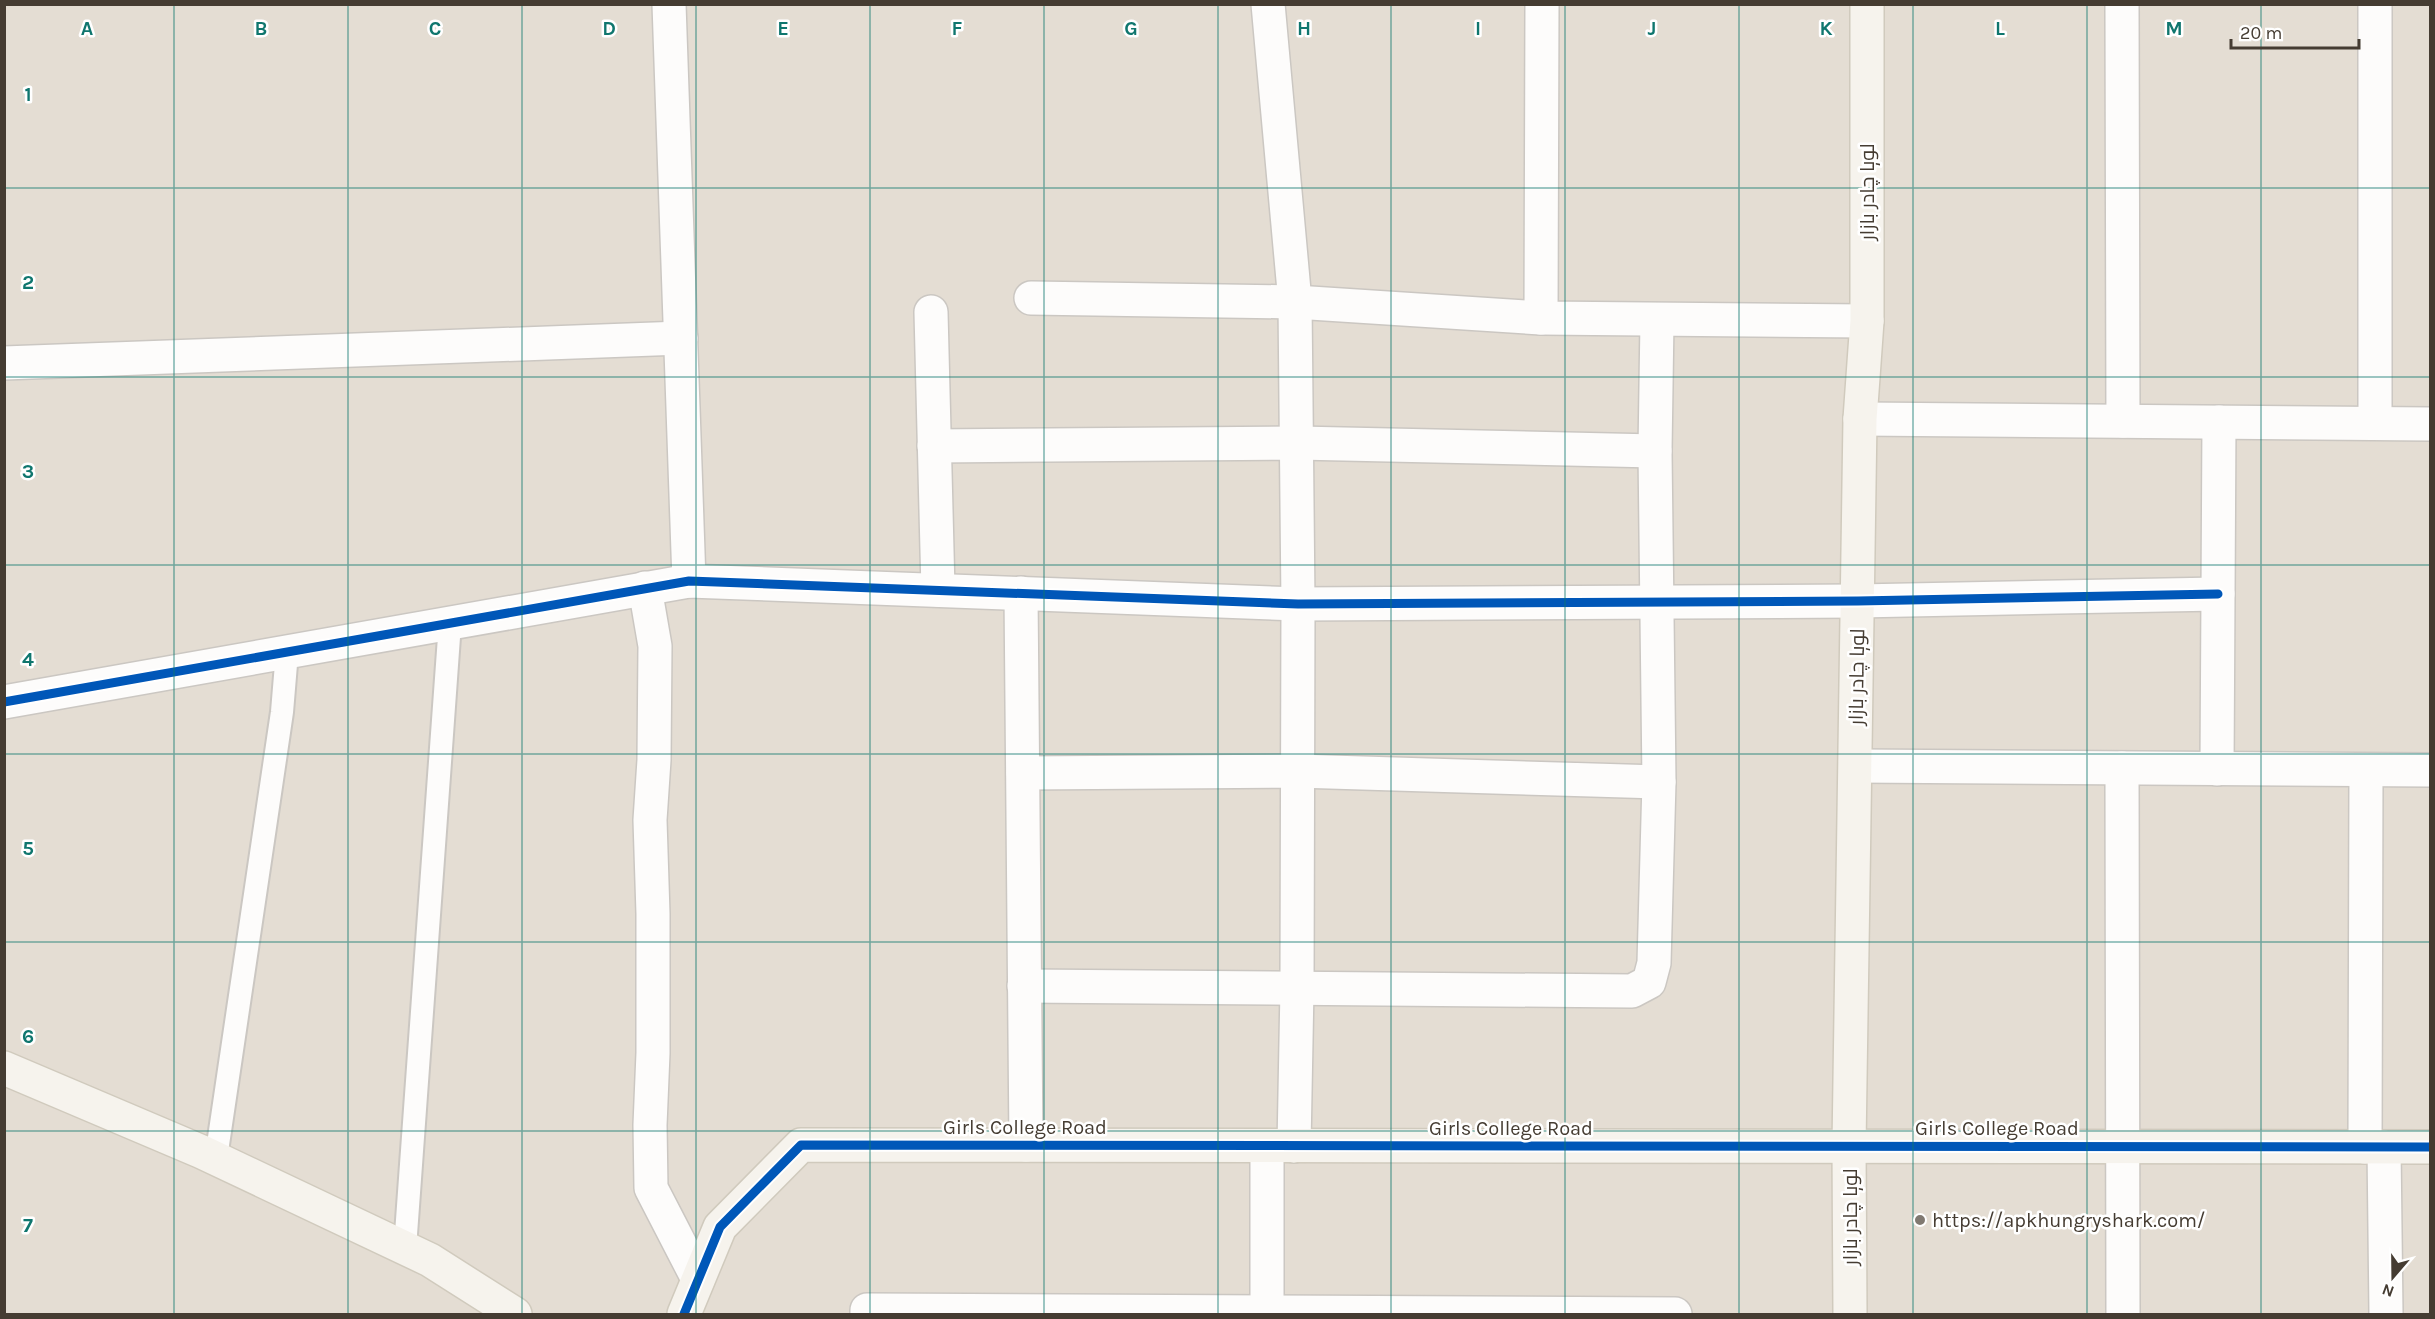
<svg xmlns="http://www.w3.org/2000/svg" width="2435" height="1319" viewBox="0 0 2435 1319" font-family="Karla,Cairo,sans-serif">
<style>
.residential{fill:#e4ddd3}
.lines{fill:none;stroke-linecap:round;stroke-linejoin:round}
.lane-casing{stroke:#cbc7c2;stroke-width:26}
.street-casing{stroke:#cbc7c2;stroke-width:36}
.secondary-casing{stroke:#d0cabd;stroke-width:36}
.lane{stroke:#fdfcfb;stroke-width:22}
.street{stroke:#fdfcfb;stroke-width:33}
.secondary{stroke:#f6f3ed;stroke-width:33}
.cycleway-casing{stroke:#fff;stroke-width:13}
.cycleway{stroke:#0057b8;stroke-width:9}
.grid{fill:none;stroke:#0f766e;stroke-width:1.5;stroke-opacity:0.55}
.poi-dot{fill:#807971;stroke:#fff;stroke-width:2}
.labels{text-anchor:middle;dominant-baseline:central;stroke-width:5;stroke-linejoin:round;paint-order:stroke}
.street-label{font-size:20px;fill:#453c32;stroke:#fff}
.poi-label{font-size:20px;fill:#453c32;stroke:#fff;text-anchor:start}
.grid-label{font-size:20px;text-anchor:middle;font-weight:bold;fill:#0f766e;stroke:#fff;stroke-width:5;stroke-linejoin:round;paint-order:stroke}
</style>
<rect width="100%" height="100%" fill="#efebe6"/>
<rect class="residential" x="5" y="5" width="2425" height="1309"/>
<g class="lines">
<defs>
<g id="lane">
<polyline points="216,1158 282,712 287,652"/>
<polyline points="405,1248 450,623"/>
</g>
<g id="street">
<polyline points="669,4 689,581"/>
<polyline points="1268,4 1295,302 1298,604 1297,988 1294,1146"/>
<polyline points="2122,4 2123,421"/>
<polyline points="1031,298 1295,302 1541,318 1867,321"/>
<polyline points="931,312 938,590"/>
<polyline points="1541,318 1542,4"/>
<polyline points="4,363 681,338"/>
<polyline points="1860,419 2430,424"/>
<polyline points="2375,423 2375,4"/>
<polyline points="934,446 1298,443 1655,451"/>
<polyline points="645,588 655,646 654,760 650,820 653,914 653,1053 650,1125 651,1188 698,1279"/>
<polyline points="1021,593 1026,1145"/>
<polyline points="4,702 689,581 1298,604 1858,601 2218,594"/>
<polyline points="1856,766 2430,770"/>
<polyline points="2122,768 2123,1314"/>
<polyline points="2217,769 2219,422"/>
<polyline points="1023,773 1297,771 1659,782"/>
<polyline points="1024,986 1632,991 1649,982 1654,963 1659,782 1655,451 1657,320"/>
<polyline points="2365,1147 2366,770"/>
<polyline points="2384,1147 2386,1314"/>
<polyline points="867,1314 867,1310 1675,1314"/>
<polyline points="1267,1314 1267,1146"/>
</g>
<g id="secondary">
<polyline points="4,1068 202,1152 430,1260 515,1314"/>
<polyline points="684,1314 720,1227 801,1145 2430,1147"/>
<polyline points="1850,1314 1849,1146 1860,419 1867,321 1867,4"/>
</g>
</defs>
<use href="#lane" class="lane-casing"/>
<use href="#street" class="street-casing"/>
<use href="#secondary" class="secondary-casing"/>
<use href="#lane" class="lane"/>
<use href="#street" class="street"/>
<use href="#secondary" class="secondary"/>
<defs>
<g id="cycleway">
<polyline points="4,702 689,581 1298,604 1858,601 2218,594"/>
<polyline points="684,1314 720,1227 801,1145 2430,1147"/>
</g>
</defs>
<use href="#cycleway" class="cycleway-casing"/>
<use href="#cycleway" class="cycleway"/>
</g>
<path class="grid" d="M 174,4 L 174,1314M 348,4 L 348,1314M 522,4 L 522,1314M 696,4 L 696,1314M 870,4 L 870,1314M 1044,4 L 1044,1314M 1218,4 L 1218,1314M 1391,4 L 1391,1314M 1565,4 L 1565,1314M 1739,4 L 1739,1314M 1913,4 L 1913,1314M 2087,4 L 2087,1314M 2261,4 L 2261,1314M 4,188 L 2430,188M 4,377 L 2430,377M 4,565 L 2430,565M 4,754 L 2430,754M 4,942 L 2430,942M 4,1131 L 2430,1131"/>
<circle class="poi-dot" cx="1920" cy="1220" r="6"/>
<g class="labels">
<g class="street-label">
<text transform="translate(1867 192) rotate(-90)">لوہا چادر بازار</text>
<text transform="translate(1857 677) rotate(-89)">لوہا چادر بازار</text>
<text x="1025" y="1127">Girls College Road</text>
<text x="1511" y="1128">Girls College Road</text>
<text x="1997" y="1128">Girls College Road</text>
<text transform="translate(1850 1217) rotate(-90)">لوہا چادر بازار</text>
</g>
<g class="poi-label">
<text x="1932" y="1220">https://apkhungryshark.com/</text>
</g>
</g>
<g class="grid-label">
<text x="87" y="35">A</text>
<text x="261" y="35">B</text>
<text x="435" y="35">C</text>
<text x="609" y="35">D</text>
<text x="783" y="35">E</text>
<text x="957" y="35">F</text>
<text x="1131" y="35">G</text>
<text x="1304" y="35">H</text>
<text x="1478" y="35">I</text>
<text x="1652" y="35">J</text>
<text x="1826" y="35">K</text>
<text x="2000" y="35">L</text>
<text x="2174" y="35">M</text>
<text x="28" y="101">1</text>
<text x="28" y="289">2</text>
<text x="28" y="478">3</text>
<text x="28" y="666">4</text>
<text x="28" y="855">5</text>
<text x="28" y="1043">6</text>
<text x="28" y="1232">7</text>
</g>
<rect width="2435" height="1319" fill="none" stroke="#453c32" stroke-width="12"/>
<g transform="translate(2393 1277) rotate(200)" stroke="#ffffff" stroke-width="4.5" paint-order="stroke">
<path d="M0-4.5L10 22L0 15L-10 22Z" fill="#453c32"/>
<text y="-9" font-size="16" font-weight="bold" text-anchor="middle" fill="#453c32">N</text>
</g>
<path d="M2231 39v9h128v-9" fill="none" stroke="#453c32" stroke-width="3"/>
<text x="2240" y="39" font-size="18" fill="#453c32" stroke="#ffffff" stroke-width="4.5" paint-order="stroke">20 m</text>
</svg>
